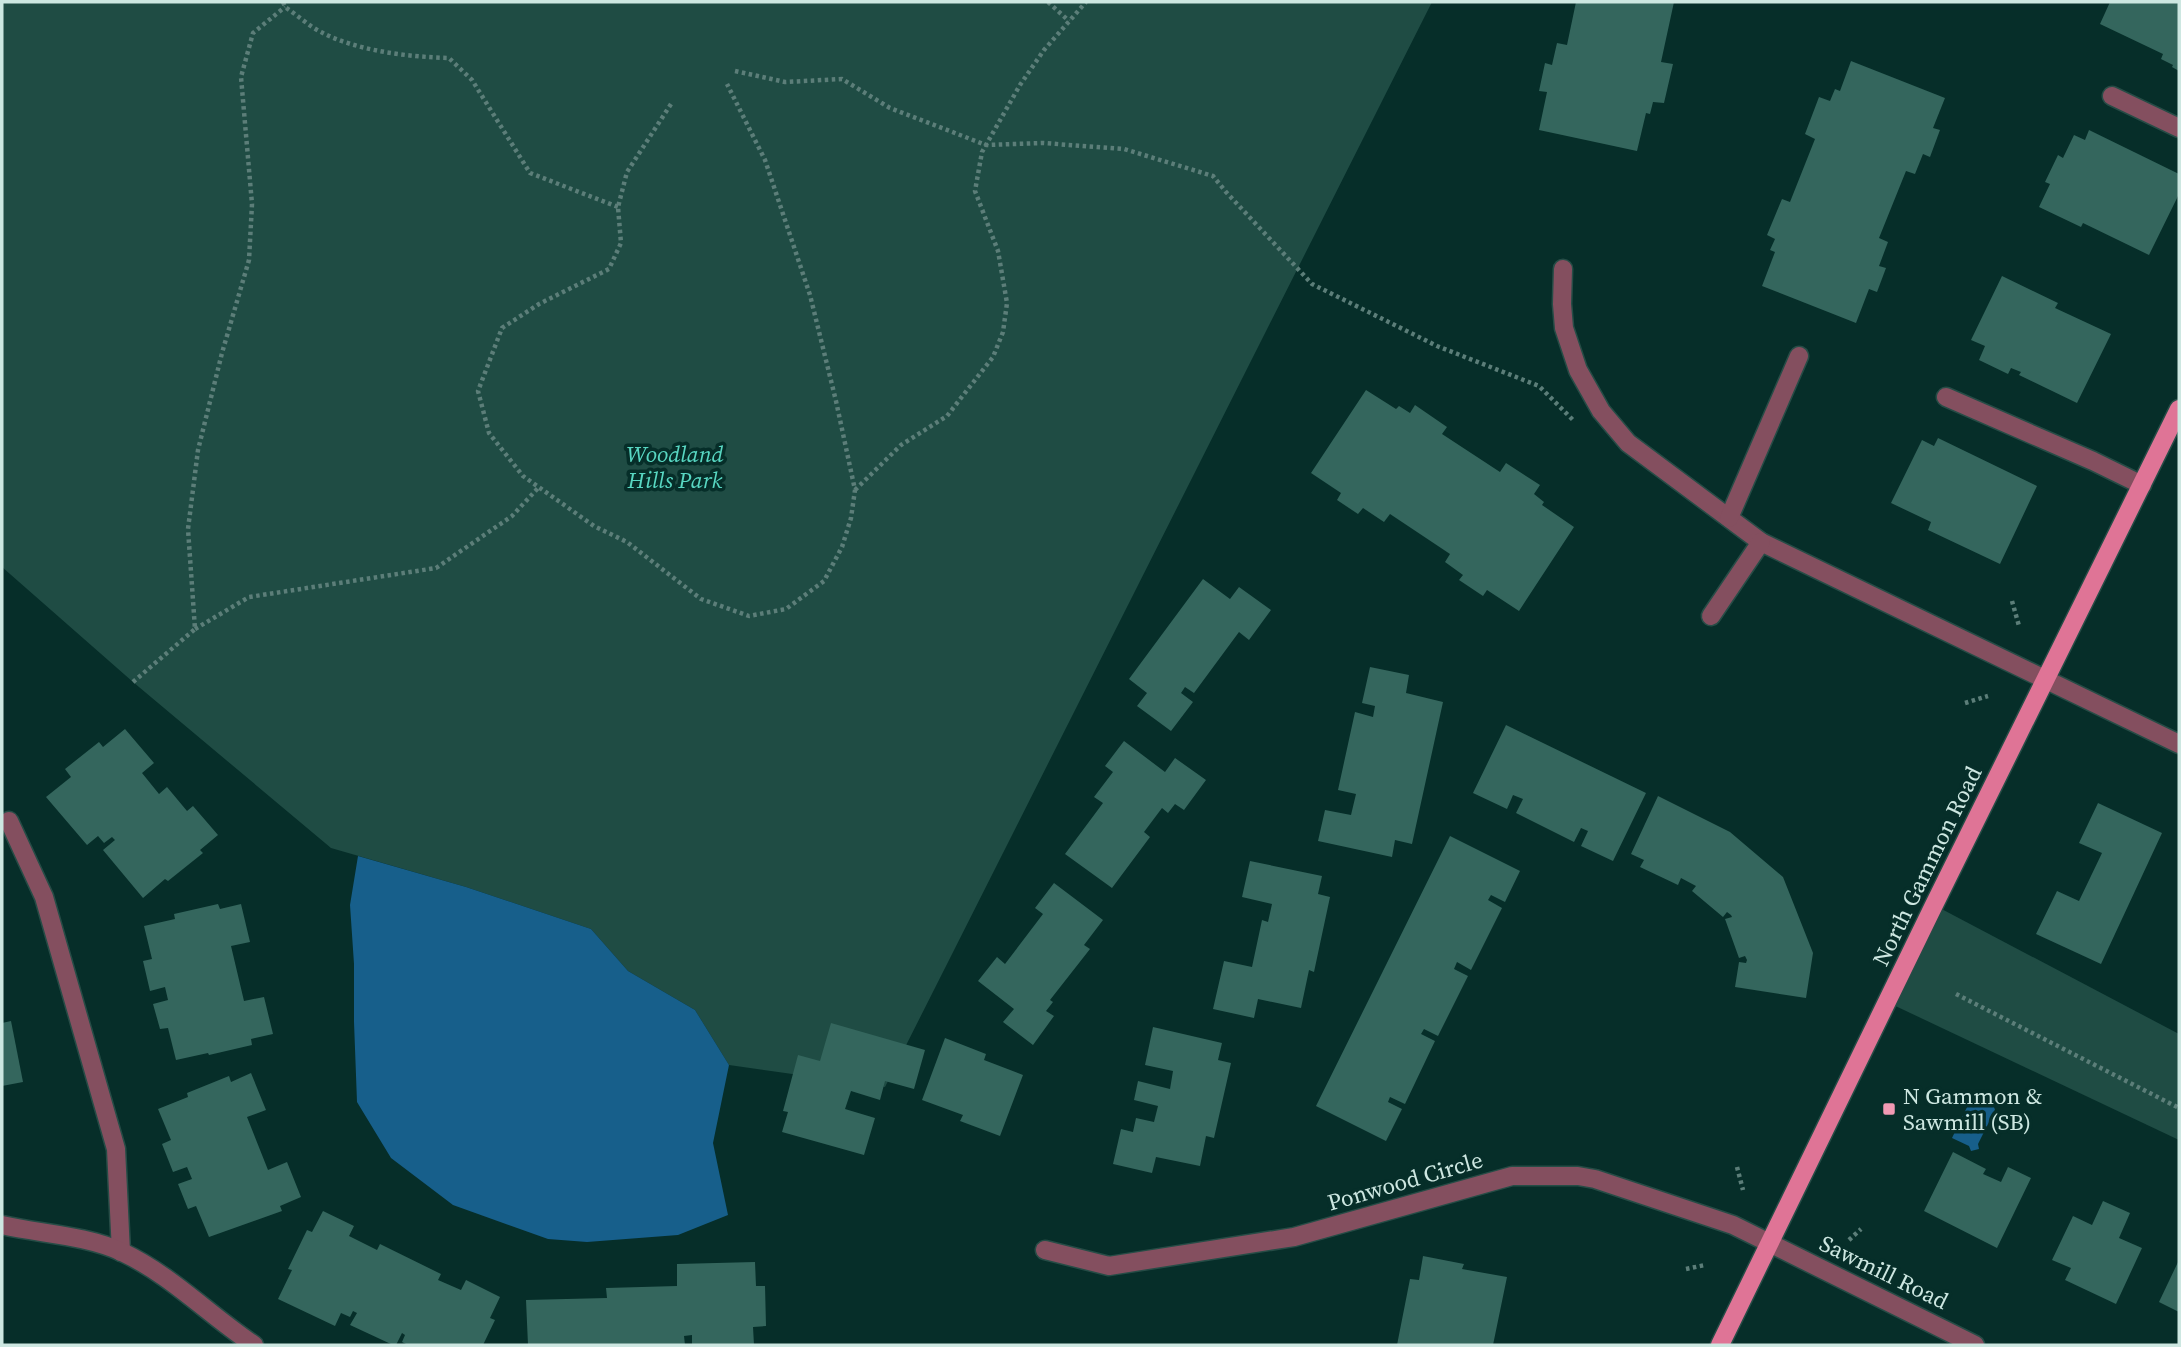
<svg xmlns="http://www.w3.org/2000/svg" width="2181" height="1347" viewBox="0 0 2181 1347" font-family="'Source Serif 4',serif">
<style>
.green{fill:#1f4c44}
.water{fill:#175f8b}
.building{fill:#34665d}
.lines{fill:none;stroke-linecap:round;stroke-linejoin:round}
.minor-casing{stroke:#264c46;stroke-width:21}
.major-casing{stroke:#264c46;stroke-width:21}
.path{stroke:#5c7e79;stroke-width:4.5;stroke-dasharray:3.5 3.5;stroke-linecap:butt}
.minor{stroke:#844f5f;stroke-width:18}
.major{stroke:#df7496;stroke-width:18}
.poi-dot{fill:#f19ab3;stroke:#062e29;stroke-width:2.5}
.labels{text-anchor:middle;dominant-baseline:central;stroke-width:7;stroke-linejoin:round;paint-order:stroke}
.park-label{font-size:23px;font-style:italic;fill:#58d7c2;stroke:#062e29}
.street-label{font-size:23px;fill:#cde7e1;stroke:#062e29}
.poi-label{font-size:23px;fill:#cde7e1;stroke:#062e29;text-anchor:start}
</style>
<rect width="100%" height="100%" fill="#062e29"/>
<g class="green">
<polygon points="2,2 1432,2 885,1087 729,1065 695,1010 628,971 591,929 466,887 331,848 133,682 2,567"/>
<polygon points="1934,905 2179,1034 2179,1140 1887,1002"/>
</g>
<g class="water">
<polygon points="358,856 466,887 591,929 628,971 695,1010 729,1065 713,1143 728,1215 678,1235 587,1242 548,1239 453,1205 391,1158 357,1102 354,1022 354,964 350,905"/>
<polygon points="1980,1095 1992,1101 1995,1110 1978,1144 1979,1149 1971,1151 1969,1146 1952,1138 1971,1099"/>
</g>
<g class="building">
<polygon points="1576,2 1674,2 1661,62 1673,64 1664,103 1653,102 1650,114 1646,113 1637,151 1539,130 1547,92 1539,91 1545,63 1552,65 1557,43 1567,45"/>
<polygon points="2110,2 2179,2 2179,71 2172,67 2173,65 2161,59 2163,54 2100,24"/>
<polygon points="1851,61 1945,98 1933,128 1940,130 1930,157 1923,154 1915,174 1906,171 1879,238 1888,242 1879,266 1886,268 1877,292 1869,289 1856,323 1762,286 1775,252 1770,250 1775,239 1767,235 1782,199 1790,202 1815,139 1805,134 1819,97 1830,101 1835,89 1840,91"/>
<polygon points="2089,130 2179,174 2179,194 2149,255 2083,223 2081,227 2039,207 2050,184 2045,182 2058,155 2063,158 2074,135 2085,140"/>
<polygon points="2002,276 2058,303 2055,308 2111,334 2077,403 2019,375 2021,372 2011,368 2008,374 1979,360 1985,346 1971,340"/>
<polygon points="1366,390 1396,409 1399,406 1410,413 1415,405 1447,427 1442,434 1500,472 1506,463 1540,485 1534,494 1544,502 1542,505 1574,527 1519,611 1487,590 1483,596 1459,580 1463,575 1445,562 1450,554 1390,514 1384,522 1363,508 1358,514 1337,500 1341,493 1311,473"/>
<polygon points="1938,438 2037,486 2000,564 1928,530 1931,522 1891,503 1922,440 1934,446"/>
<polygon points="1203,579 1230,599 1239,587 1271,610 1249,640 1239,632 1194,693 1185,687 1181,693 1193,702 1171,731 1137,706 1147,693 1129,679"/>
<polygon points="1370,667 1409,675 1406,693 1443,702 1412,844 1395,840 1392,857 1318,841 1325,810 1351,815 1356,794 1338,790 1355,712 1373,717 1375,706 1362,703"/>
<polygon points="1506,725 1646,793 1613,861 1581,846 1588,831 1581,828 1574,842 1516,813 1523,799 1513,795 1507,809 1473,793"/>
<polygon points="125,729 154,763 142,773 159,794 167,787 187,811 193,806 218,835 200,850 203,853 168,881 165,879 143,898 103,850 115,840 112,837 104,843 98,836 87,845 46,797 71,777 65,769 99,742 103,747"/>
<polygon points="1124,741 1165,772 1175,758 1206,780 1184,810 1175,804 1168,813 1162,808 1144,832 1150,837 1112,888 1065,854 1103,803 1094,797 1113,772 1105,766"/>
<polygon points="1658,796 1730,832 1783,877 1813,953 1806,998 1735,987 1739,962 1746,963 1747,960 1745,956 1739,958 1725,919 1732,917 1731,915 1727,912 1723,917 1692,891 1696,886 1681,878 1678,885 1640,867 1644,860 1631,854"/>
<polygon points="2098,803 2162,833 2101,964 2036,934 2057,891 2079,901 2102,853 2079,843"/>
<polygon points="1450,836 1520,871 1505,902 1491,895 1488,900 1502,908 1471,970 1457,962 1454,969 1468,976 1438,1036 1424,1029 1421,1034 1435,1041 1405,1104 1390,1097 1388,1102 1402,1109 1386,1141 1316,1106"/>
<polygon points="1250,861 1322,876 1318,894 1330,897 1314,972 1309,970 1301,1008 1258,999 1254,1018 1213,1009 1224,961 1252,967 1262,920 1268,922 1272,904 1242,897"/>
<polygon points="1054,883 1103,920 1084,945 1090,949 1050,1000 1053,1002 1046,1011 1054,1016 1033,1045 1003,1022 1014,1009 978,981 997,957 1005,964 1043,914 1035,908"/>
<polygon points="218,904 220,909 241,904 250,942 231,946 244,1001 264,997 273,1034 251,1039 252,1045 209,1055 208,1053 176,1060 168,1028 160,1029 153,1004 168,1000 165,987 150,991 143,961 152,959 144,926 175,919 174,914"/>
<polygon points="11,1021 23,1082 2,1086 2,1023"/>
<polygon points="831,1023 925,1050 914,1089 885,1081 880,1100 851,1091 845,1109 875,1118 864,1155 782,1132 788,1112 783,1111 798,1055 820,1061"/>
<polygon points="1153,1027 1222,1043 1218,1060 1231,1063 1214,1138 1206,1136 1200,1166 1156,1157 1152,1173 1113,1164 1121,1129 1133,1132 1136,1118 1154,1122 1158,1106 1134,1100 1138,1081 1170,1089 1173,1071 1145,1065"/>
<polygon points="945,1038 986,1054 984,1060 1023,1075 1000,1136 960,1121 963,1115 922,1100"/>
<polygon points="251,1073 266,1110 247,1117 268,1170 287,1162 301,1197 280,1206 282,1211 209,1237 196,1206 188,1209 178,1184 192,1179 187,1167 173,1172 162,1144 171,1140 158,1109 188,1097 187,1093 229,1076 231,1082"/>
<polygon points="1953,1152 1986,1169 1983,1174 2001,1182 2008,1167 2031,1178 1997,1248 1924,1211"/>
<polygon points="2103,1201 2130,1213 2119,1238 2142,1248 2116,1304 2065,1280 2071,1268 2052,1260 2073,1216 2092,1225"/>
<polygon points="323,1211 354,1226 349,1236 377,1250 380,1244 441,1274 438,1280 461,1290 466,1280 500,1297 490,1318 495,1320 483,1345 408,1345 402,1342 405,1335 402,1333 396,1345 393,1345 350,1325 357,1313 353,1311 350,1317 341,1313 335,1326 278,1299 292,1270 288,1269 307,1230 312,1232"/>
<polygon points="1423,1256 1464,1264 1462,1269 1507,1277 1493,1345 1397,1345 1410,1279 1419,1280"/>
<polygon points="2179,1260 2179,1312 2159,1302"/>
<polygon points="755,1262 756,1286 765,1286 766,1326 753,1327 754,1345 692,1345 692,1335 684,1336 685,1345 528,1345 526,1300 607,1298 606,1288 677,1286 677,1264"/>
</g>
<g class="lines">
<defs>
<g id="minor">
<polyline points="2112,96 2179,128"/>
<polyline points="1563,269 1562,304 1564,328 1578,370 1601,411 1628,443 1761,542 2179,744"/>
<polyline points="1946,397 2093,461 2142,485"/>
<polyline points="1729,518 1799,356"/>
<polyline points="1711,616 1761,542"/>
<polyline points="9,821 44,897 116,1149 121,1252"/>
<path d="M 2,1225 C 41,1234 85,1235 122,1252 C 171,1275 209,1315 254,1345"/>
<polyline points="1045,1250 1109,1266 1294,1237 1512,1176 1578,1176 1595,1179 1733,1225 1975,1345"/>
</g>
<polyline id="major" points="1720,1345 1934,905 2179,409"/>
</defs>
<use href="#minor" class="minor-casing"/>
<use href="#major" class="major-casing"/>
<g class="path">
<path d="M 283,2 L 285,7 C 297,15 309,26 321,32 C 357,51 409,57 449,58 L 472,80 L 530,173 L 618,207"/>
<polyline points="1048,2 1069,21"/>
<polyline points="735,71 785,82 842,79 890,108 986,145 1043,143 1124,149 1213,176 1226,192 1312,284 1437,346 1539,386 1574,421"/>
<polyline points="671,104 627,172 618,207 621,243 609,269 539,304 502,328 478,391 489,433 523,476 594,526 627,542 701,599 749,616 786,609 824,581 842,547 851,518 855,490 836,401 810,295 765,160 727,84"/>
<polyline points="855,490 901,445 947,416 993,357 1003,332 1007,303 998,251 975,191 982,152 1020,85 1044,50 1086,2"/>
<polyline points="2012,601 2019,626"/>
<polyline points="195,629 249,597 436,568 512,516 539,487"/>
<polyline points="133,682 195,629 188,529 198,450 222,353 249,260 252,204 241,77 253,33 285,7"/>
<polyline points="1965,703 1988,696"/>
<polyline points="1956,994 2179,1108"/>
<polyline points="1737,1167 1743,1190"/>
<polyline points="1849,1240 1861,1229"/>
<polyline points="1686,1269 1705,1265"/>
</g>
<use href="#minor" class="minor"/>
<use href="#major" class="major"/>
</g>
<rect class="poi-dot" x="1882" y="1102" width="14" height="14" rx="3.5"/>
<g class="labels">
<g class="park-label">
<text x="675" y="454">Woodland<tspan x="675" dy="26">Hills Park</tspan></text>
</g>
<g class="street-label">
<text transform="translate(1927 866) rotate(-64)">North Gammon Road</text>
<text transform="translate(1405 1181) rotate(-16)">Ponwood Circle</text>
<text transform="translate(1884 1272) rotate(26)">Sawmill Road</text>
</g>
<g class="poi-label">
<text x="1903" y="1096">N Gammon &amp;<tspan x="1903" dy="26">Sawmill (SB)</tspan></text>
</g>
</g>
<rect width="2181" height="1347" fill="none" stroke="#cde7e1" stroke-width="7"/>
</svg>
